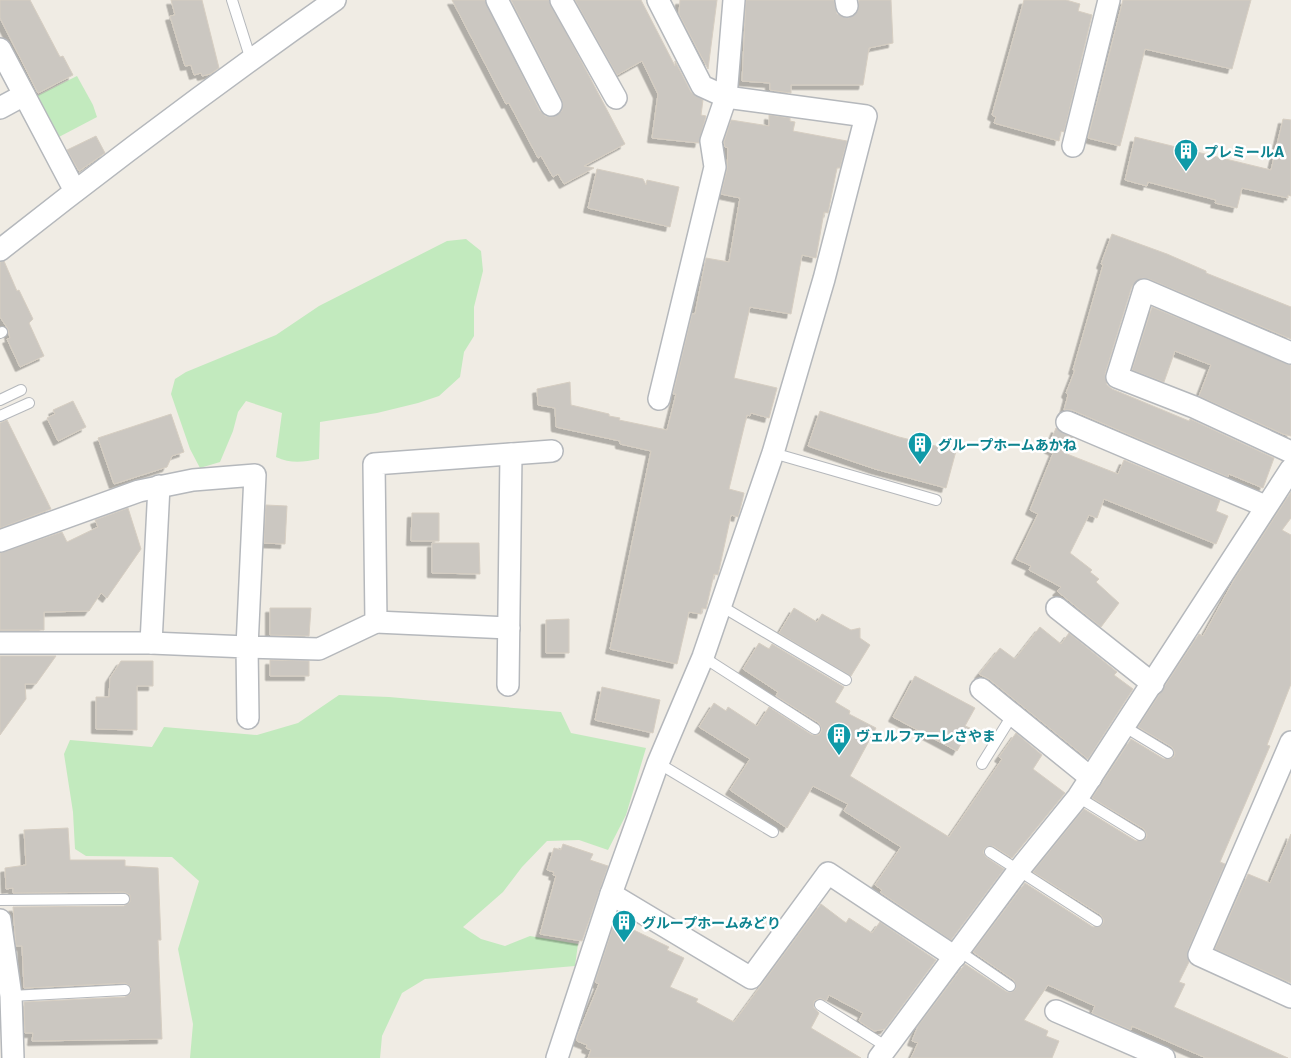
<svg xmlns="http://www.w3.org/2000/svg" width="1291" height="1058" viewBox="0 0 1291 1058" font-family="Inter,'Noto Sans JP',sans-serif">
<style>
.green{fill:#c2eabe}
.building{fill:#cbc7c1;stroke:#d6cec2;filter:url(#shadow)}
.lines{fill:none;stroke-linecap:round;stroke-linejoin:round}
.lane-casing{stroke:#b5b8bc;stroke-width:12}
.street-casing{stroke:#b5b8bc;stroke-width:24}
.lane{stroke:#fff;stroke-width:10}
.street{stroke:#fff;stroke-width:21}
.labels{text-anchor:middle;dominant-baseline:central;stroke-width:5;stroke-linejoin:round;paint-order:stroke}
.culture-label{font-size:14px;font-weight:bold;fill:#0d838f;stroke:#fff;text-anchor:start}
</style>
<defs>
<filter id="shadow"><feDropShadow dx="-4.5" dy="4.5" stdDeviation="0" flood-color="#0004"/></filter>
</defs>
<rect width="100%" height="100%" fill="#f0ece4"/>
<g class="green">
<polygon points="77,76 93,105 97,117 57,138 35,97"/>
<path d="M 466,239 L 481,251 L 483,271 L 474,307 L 474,336 L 464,352 L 460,377 L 439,396 L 418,403 L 377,413 L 320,422 L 319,459 C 303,462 291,464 276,457 L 282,413 L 246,401 L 238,412 L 233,431 L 220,462 L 200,468 L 190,449 L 171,394 L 175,379 L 186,372 L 276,335 L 319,306 L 447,241 Z"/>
<polygon points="339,695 389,697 561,712 571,733 646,748 626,815 608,850 579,840 547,841 522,867 503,892 463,927 481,939 505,946 530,936 578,944 575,966 425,979 402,993 382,1036 380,1058 190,1058 193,1024 178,949 199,881 172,857 86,856 75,849 73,812 64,754 70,740 152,747 164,727 257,735 298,723"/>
</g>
<g class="building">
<polygon points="0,0 30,0 60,57 63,56 73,75 38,93 0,18"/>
<polygon points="171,0 202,0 219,68 210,74 202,76 201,73 194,75 191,65 185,66 170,16 175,15"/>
<polygon points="452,0 485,0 540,111 545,116 551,117 562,111 562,100 511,0 549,0 625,144 584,166 594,168 564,184 558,174 553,177 541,156 538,158 509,103 506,104"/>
<polygon points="575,0 641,0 675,66 675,61 691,92 703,100 701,115 706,116 699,143 652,138 658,94 642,61 617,75"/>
<polygon points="680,0 717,0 708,69 679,14"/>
<polygon points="746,0 834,0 837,14 849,18 858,11 859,0 891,0 893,43 869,48 863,85 791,85 791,93 770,90 770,83 742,81"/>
<polygon points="1024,0 1066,0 1080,4 1078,11 1092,15 1064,132 1061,131 1059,141 994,123 996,117 992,115"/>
<polygon points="1123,0 1251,0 1232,69 1145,49 1120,146 1088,138"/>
<polygon points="769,115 790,118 790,121 795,122 793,131 847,141 840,168 837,168 828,213 824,212 816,258 802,255 791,314 750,307 734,378 777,388 769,418 751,413 750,416 747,415 729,489 744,493 740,510 738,517 731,515 718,575 714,574 706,609 702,608 701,614 689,612 677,664 610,649 651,451 620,444 620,441 556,427 555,408 538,405 537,389 570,382 571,405 609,414 609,416 620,418 619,420 667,430 676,394 673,394 692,314 695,314 706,258 729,262 740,198 721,194 727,170 728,148 725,147 724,142 731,120 769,126"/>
<polygon points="1283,119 1291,120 1291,196 1288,195 1288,198 1242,188 1237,208 1215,203 1216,200 1148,182 1147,186 1125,180 1135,137 1271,170"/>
<polygon points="96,136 105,153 79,171 67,150"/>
<polygon points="597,169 643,179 646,185 647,180 679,187 670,227 588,208"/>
<polygon points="1112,234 1167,254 1206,271 1206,273 1291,307 1291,339 1149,279 1142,278 1132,286 1105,374 1107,385 1112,389 1189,421 1190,419 1274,458 1263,488 1229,474 1228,477 1072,410 1064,410 1068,395 1066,393 1075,370 1073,370 1103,265 1101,264"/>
<polygon points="4,261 17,291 19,290 33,319 29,323 44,356 20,367 7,339 10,338 8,329 0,317 0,262"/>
<polygon points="1152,307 1291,365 1291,436 1283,434 1199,396 1211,365 1175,351 1164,382 1132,370"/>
<polygon points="73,401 86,427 58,441 47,418 55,414 53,410"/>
<polygon points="820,411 899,437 956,451 946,488 875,469 808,446"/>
<polygon points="171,414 184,452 172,456 167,467 114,484 98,438"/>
<polygon points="7,420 51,509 0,528 0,423"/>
<polygon points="1056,428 1073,438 1067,454 1118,474 1124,460 1220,500 1216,511 1228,516 1216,544 1104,499 1097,518 1089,515 1070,553 1092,570 1090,572 1099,579 1096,582 1119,603 1101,627 1057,591 1061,587 1029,570 1031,566 1016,559 1038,514 1030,510 1054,451 1048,448"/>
<polygon points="1291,492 1291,518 1282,530 1291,535 1291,684 1267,745 1270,746 1220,862 1225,864 1188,950 1189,962 1179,982 1185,984 1174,1007 1288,1058 1206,1058 1132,1026 1131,1030 1092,1013 1095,1006 1048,985 1024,1020 1048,1031 1046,1036 1059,1041 1052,1058 911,1058 918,1043 912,1041 918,1026 965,964 1007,992 1012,992 1016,989 1014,980 973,952 1025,883 1093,927 1102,925 1104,921 1101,915 1033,872 1084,809 1136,841 1146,839 1147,835 1144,829 1092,798 1131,739 1164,759 1174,757 1175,753 1172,747 1138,727 1199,634 1203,636 1234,580"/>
<polygon points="266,505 287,506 285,544 264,543"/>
<polygon points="128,508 141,549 107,598 101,593 89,611 44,612 44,630 0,630 0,553 62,532 67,542 98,527 95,520"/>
<polygon points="412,513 439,513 439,541 411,541"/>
<polygon points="432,543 479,543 480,574 432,573"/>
<polygon points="270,608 311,608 309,636 270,635"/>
<polygon points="794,608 817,622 822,614 851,630 860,628 860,638 870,645 851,676 779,633"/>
<polygon points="569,619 569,653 546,653 546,620"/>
<polygon points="1040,627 1061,644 1069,633 1117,672 1114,675 1133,689 1088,759 989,679 979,674 1000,648 1015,659"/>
<polygon points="759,643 769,649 772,644 844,687 835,702 850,711 849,714 876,728 850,776 949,837 1002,759 999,757 1016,733 1042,755 1033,769 1065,793 1012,858 993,846 985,848 983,852 986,857 1004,869 951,940 880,892 882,890 875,885 901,847 844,811 848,804 813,786 787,828 730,790 750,759 699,727 714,703 726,711 728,707 757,726 769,707 812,735 819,735 822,730 819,723 776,696 778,692 743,669"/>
<polygon points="0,656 56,656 36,684 25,684 26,699 0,735"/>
<polygon points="270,660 309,661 309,676 270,676"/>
<polygon points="121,661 153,661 153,686 137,686 137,730 96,729 96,697 109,697 110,678"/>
<polygon points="915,676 975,708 965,726 970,728 957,751 893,717"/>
<polygon points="602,687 660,700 653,733 595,720"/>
<polygon points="68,828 70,860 125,860 125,866 158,868 161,940 158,940 162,1039 32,1041 33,1033 25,1033 24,1002 125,997 131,993 130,986 125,983 24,988 22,946 16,946 13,907 124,906 130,902 130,895 124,892 13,893 13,888 6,889 5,868 26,865 24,830"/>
<polygon points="1291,834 1291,983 1215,949 1248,874 1270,883"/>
<polygon points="563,844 593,854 590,860 608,866 582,941 540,934 556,876 553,875 554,872 547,870 554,848 561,850"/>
<polygon points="821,904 846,923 849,918 872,933 880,922 936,960 885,1029 874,1031 859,1021 863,1013 829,995 826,1001 820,998 814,1001 814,1008 819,1013 811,1028 861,1058 588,1058 591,1050 586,1048 587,1045 577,1041 577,1037 599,984 595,982 615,921 669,947 667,950 684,958 670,987 698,999 696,1002 734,1022"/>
</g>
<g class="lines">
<defs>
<g id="lane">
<polyline points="232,0 251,60"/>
<polyline points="0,333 2,332"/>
<polyline points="0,400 21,390"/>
<polyline points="0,416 29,403"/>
<polyline points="773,453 936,500"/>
<polyline points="721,606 846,680"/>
<polyline points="703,657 815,729"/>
<polyline points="1125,727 1168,753"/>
<polyline points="658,763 773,832"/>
<polyline points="982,764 1013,714"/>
<polyline points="1078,797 1140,835"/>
<polyline points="990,852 1097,921"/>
<polyline points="0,900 124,899"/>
<polyline points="959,951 1010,986"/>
<polyline points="11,996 125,990"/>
<polyline points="820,1005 887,1047"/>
</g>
<g id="street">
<polyline points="497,0 551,105"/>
<polyline points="561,0 616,98"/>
<polyline points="846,0 847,6"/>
<polyline points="0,49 75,191"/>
<polyline points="0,108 24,95"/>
<polyline points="1073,146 1109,0"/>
<path d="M 0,250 C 109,164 221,80 335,0"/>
<polyline points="1291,353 1144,290 1117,377 1194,407 1291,452"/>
<polyline points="659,399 715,167 711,141 726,97 734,0"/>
<polyline points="1067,422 1265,506"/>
<polyline points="0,541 139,491 193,480 255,475 247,647 319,649 376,622 374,464 552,451"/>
<polyline points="1057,608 1153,684"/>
<polyline points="376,622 509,628"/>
<polyline points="0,643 151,643 247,647 248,718"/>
<polyline points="151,643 159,486"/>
<polyline points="508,685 511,454"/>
<polyline points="981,689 1091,778"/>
<polyline points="1291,742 1199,955 1291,997"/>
<polyline points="611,894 751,978 828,873 955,957"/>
<polyline points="0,920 11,996 13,1058"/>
<polyline points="1056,1011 1164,1058"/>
<polyline points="557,1058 611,894 658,763 703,657 773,453 824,279 866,116 726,97 702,86 658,0"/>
<polyline points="879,1058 1018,871 1078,797 1291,469"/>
</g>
</defs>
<use href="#lane" class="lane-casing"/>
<use href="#street" class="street-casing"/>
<use href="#lane" class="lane"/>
<use href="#street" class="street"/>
</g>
<defs>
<symbol id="building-pin" viewBox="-11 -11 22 30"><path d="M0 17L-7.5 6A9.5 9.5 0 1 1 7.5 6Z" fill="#0f9aa8" stroke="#fff"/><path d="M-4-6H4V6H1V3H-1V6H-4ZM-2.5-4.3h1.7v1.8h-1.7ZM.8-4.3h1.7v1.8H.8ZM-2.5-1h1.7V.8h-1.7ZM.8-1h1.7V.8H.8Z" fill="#fff"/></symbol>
</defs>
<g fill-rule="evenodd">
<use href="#building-pin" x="1172" y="137" width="28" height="38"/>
<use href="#building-pin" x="906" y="430" width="28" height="38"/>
<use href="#building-pin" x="825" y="721" width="28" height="38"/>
<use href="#building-pin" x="610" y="908" width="28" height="38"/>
</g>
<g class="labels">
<g class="culture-label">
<text x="1204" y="151">プレミールA</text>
<text x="938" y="444">グループホームあかね</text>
<text x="856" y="735">ヴェルファーレさやま</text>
<text x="642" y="922">グループホームみどり</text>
</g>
</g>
</svg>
